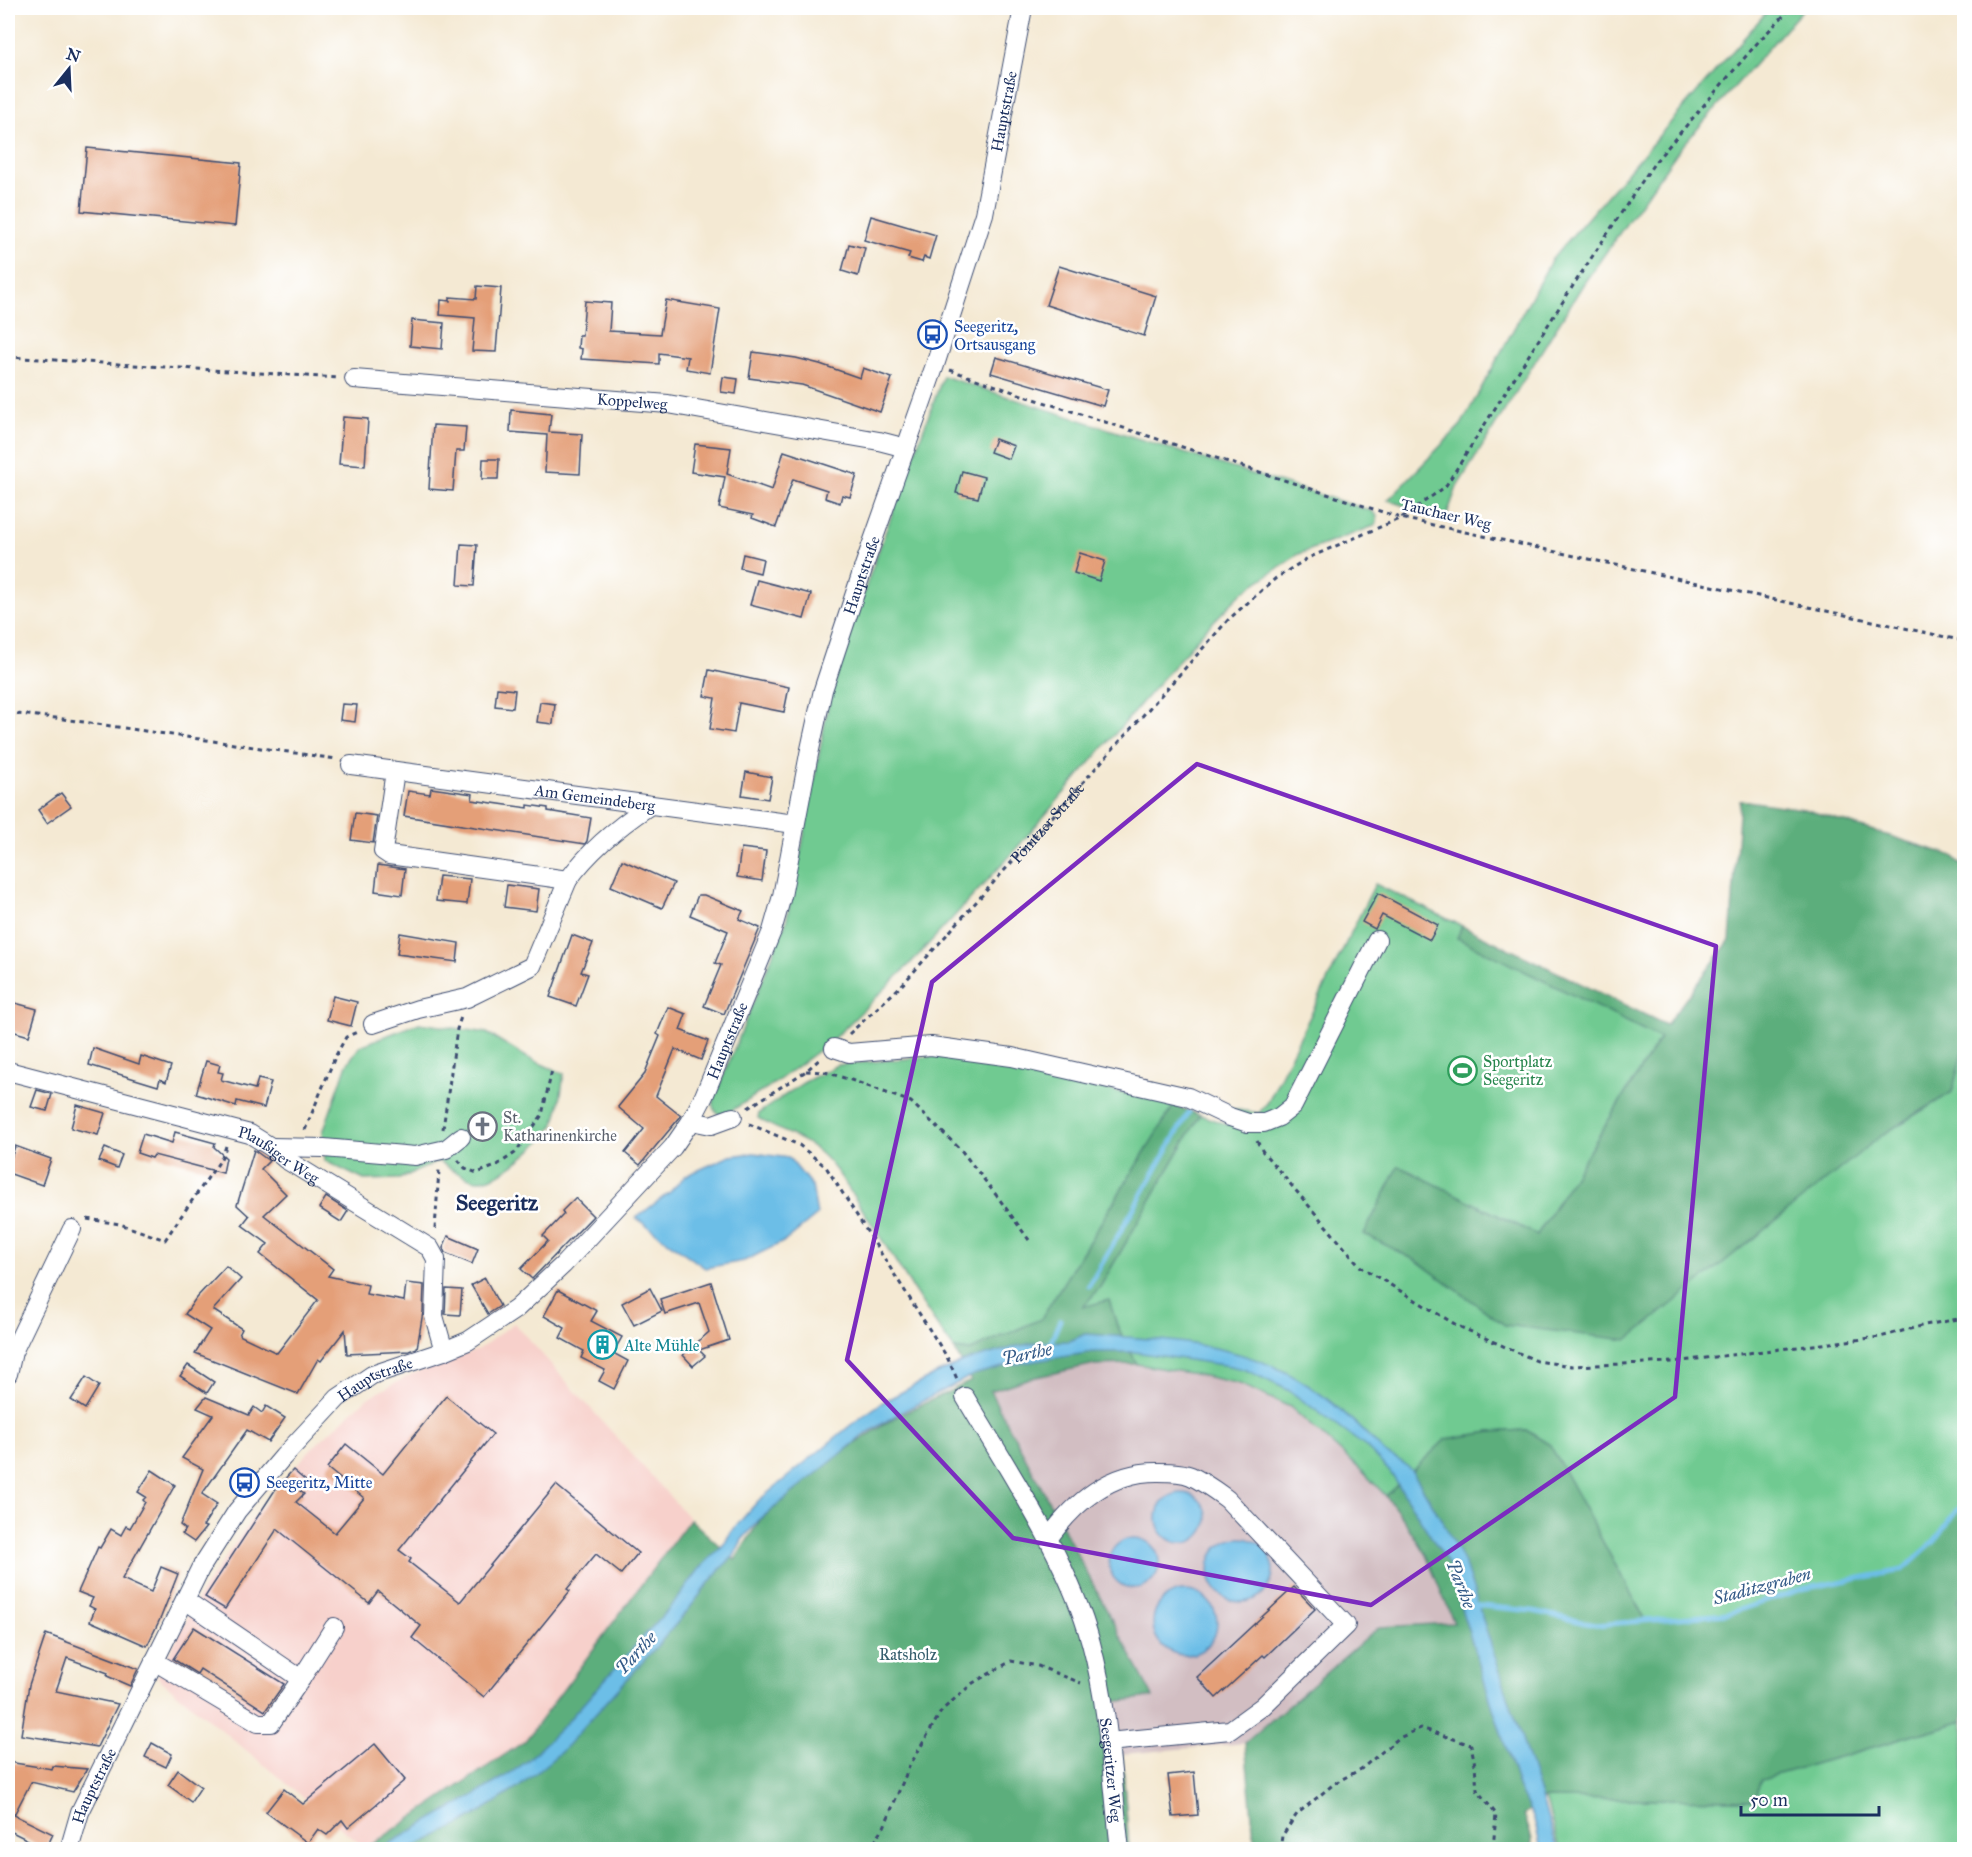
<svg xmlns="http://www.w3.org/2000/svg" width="1972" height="1857" viewBox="0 0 1972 1857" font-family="'IM FELL Great Primer',serif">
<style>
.built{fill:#f7d0cb}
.industrial{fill:#d2bec2}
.green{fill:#70ca91;stroke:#467c78;stroke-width:1.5}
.forest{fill:#5cae7b;stroke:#3c6e6c;stroke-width:1.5}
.water{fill:#6cbee7;stroke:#4476a2;stroke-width:1.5}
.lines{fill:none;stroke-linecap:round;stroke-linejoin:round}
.stream{stroke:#6cbee7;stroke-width:5}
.building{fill:#e49f78}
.minor-casing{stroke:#3c4b70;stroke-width:20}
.path{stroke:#3c4b70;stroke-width:3;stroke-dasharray:4.5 4.5;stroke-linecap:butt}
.minor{stroke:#fff;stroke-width:18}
.marked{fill:none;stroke:#7b2cbf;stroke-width:4.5;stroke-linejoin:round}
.labels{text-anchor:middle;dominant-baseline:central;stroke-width:5;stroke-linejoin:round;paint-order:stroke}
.street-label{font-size:16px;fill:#1b2f5e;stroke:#fff}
.transit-label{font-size:16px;fill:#164399;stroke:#fff;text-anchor:start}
.leisure-label{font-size:16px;fill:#27864d;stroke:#fff;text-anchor:start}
.worship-label{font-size:16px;fill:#5b616d;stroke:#fff;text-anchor:start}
.culture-label{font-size:16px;fill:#0d838f;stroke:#fff;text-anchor:start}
.park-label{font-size:16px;fill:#355e6d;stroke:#fff}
.water-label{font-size:18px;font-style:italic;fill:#335a87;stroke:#fff}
.district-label{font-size:22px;font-weight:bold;fill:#1b2f5e;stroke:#fff}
</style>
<rect width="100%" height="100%" fill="#fff"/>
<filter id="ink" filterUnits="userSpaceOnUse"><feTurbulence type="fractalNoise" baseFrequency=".0167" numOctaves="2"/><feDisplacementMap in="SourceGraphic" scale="12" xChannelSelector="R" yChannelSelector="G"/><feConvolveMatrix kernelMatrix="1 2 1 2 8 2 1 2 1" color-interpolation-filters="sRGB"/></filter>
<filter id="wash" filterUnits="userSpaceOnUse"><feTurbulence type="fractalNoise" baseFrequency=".008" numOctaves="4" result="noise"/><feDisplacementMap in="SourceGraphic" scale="24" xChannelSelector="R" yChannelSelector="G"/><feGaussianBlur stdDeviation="1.35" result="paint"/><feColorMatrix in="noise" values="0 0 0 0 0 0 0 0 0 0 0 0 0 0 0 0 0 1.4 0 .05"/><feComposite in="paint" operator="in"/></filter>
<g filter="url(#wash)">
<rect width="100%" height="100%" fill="#f4e9d3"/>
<polygon class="built" points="514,1323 690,1519 525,1741 365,1848 157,1677 200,1594 254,1516 309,1451 366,1399 410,1375 479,1349"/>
<polygon class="industrial" points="1137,1364 1200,1375 1240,1384 1290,1407 1363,1472 1386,1496 1404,1520 1426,1555 1454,1624 1379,1628 1245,1743 1122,1754 1112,1702 1153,1696 990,1391 1027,1379 1091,1365"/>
<g class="green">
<polygon points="1770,8 1804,8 1678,151 1584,283 1457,487 1447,515 1425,513 1388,500 1461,425 1552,259"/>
<path d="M 943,376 L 1168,448 L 1372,511 L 1377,516 L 1377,522 L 1374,526 L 1299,554 L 1243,592 L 1202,633 L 1009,857 L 911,963 L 851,1022 L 831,1041 L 775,1083 L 731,1111 L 720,1115 C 713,1110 712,1107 714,1099 L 786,922 L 801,851 L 828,706 C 859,594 904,485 943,376 Z"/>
<polygon points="1375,884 1462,926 1458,938 1660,1038 1537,1235 1399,1166 1364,1234 1417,1261 1505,1325 1882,1135 1952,1092 1964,1046 1964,1505 1956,1511 1935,1541 1903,1570 1802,1589 1727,1614 1646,1621 1550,1445 1526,1430 1491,1432 1446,1439 1386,1496 1363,1472 1290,1407 1240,1384 1200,1375 1137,1364 1117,1325 1109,1301 1082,1308 1100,1287 1200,1115 1228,1125 1232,1109 1259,1113 1268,1102"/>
<path d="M 419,1023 L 487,1033 L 528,1058 L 564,1074 C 562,1085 559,1115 554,1124 C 542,1143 500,1182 477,1180 C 464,1178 450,1168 439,1161 L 399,1179 L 364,1180 L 325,1161 L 323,1132 L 347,1064 L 360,1046 Z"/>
<path d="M 947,1055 L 1012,1064 L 1089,1086 L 1145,1097 L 1174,1105 L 1041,1319 L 969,1351 L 954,1349 C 919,1303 892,1253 860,1206 C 847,1187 836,1166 818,1151 C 800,1136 777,1131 758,1118 L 759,1113 L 803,1083 L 837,1065 Z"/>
<polygon points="1964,1591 1964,1664 1959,1599"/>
<polygon points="1964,1721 1964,1849 1560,1849 1545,1798 1754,1800 1761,1779"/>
</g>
<g class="forest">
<polygon points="1740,800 1804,809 1953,856 1964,867 1964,1046 1952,1092 1882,1135 1627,1340 1505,1325 1417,1261 1364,1234 1399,1166 1537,1235 1660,1038 1457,938 1462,926 1666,1025 1730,940"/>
<polygon points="1174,1105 1200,1115 1100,1287 1083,1307 1109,1300 1117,1326 1137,1364 1091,1365 1027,1379 990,1391 1153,1697 1112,1702 1122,1754 1129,1849 364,1850 525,1741 690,1519 735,1560 760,1520 836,1456 894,1418 971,1381 954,1349 969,1351 1041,1319"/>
<polygon points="1526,1430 1550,1445 1646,1621 1727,1614 1802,1589 1903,1570 1935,1541 1956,1511 1964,1505 1964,1591 1959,1599 1964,1664 1964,1721 1761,1779 1754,1800 1545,1798 1524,1814 1532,1839 1532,1849 1255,1849 1245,1743 1379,1627 1454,1623 1426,1555 1404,1520 1386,1496 1446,1439 1491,1432"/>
</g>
<g class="water">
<polygon points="754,1153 789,1158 812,1186 817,1215 785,1241 744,1261 705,1268 636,1218 670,1192 685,1176 730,1156"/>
<path d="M 1085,1334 C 1153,1339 1228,1341 1289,1374 C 1325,1393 1357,1423 1384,1452 C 1391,1458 1401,1459 1407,1466 C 1415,1474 1419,1483 1425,1492 C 1440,1517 1454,1541 1466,1568 L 1558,1849 L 1541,1849 L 1534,1819 L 1519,1789 L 1460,1605 L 1458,1595 L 1453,1587 L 1449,1565 L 1390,1472 L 1366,1447 L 1288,1390 L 1246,1370 L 1230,1366 L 1135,1352 L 1093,1352 L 1010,1365 L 973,1375 L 896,1415 L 864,1435 L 759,1520 L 742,1540 L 734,1556 L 718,1571 L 689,1609 L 657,1646 L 562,1751 L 519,1787 L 465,1822 L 410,1849 L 380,1849 L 473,1796 L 506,1776 L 526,1762 L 565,1724 L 680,1596 L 700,1568 L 725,1543 L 730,1533 L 758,1501 L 852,1424 L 883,1402 L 938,1373 L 969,1360 L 1018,1346 L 1042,1342 L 1070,1341 Z"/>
<circle cx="1182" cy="1518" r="25"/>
<circle cx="1134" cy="1563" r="25"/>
<circle cx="1241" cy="1570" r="32"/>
<circle cx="1185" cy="1623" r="32"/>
</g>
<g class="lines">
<g class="stream">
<polyline points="1089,1286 1189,1112"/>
<polyline points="1049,1346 1060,1320"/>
<polyline points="1472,1605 1533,1611 1595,1625 1727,1614 1802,1589 1903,1570 1935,1541 1956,1511 1964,1505"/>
</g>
</g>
<g id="blocks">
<g class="building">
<polygon points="87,148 241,163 235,226 81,211"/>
<polygon points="871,216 936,235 929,259 924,257 922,262 908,258 910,253 864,240"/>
<polygon points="849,244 865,248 858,276 842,271"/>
<polygon points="1059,266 1156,296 1144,336 1046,305"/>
<polygon points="477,286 501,288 496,352 472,351 475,318 440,315 441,300 450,301 450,297 476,299"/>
<polygon points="666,300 720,309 710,373 686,369 688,357 659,353 659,364 581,359 582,349 578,348 579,335 582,335 585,301 611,303 609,331 660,334"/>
<polygon points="412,320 444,323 442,349 410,346"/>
<polygon points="753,352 796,358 820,364 860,378 863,368 892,378 880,412 802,385 749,378"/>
<polygon points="996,357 1108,390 1103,406 991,373"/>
<polygon points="723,377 738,379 736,394 721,392"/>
<polygon points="511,410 551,414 549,432 582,434 580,474 545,472 547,435 510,432"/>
<polygon points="343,417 368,419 365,466 339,464"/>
<polygon points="433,425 466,427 464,451 456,451 453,491 429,489"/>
<polygon points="995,439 1014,446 1009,459 990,452"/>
<polygon points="695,444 731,448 727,474 772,490 784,451 857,475 850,497 842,495 840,503 825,498 827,490 793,479 776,527 752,518 753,515 719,508 725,477 691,472"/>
<polygon points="483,459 499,459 498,479 482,479"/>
<polygon points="962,471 984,477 978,498 956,493"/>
<polygon points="461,544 477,545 474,586 458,585"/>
<polygon points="1080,553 1105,561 1099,581 1074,573"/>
<polygon points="743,554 763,559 760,573 740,568"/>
<polygon points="757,580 811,594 804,619 750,605"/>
<polygon points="709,670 789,687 784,712 739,703 734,733 710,729 715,698 704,696"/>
<polygon points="497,688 515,690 513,708 495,706"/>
<polygon points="540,702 555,704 553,724 537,722"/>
<polygon points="342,704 357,705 355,722 340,720"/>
<polygon points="746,772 772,777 768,799 742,795"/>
<polygon points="431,788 473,794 472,800 528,808 528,805 548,808 548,811 591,818 587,841 585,844 404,816 408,791 430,794"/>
<polygon points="61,793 71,806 47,823 38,810"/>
<polygon points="355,813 377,816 373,843 351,840"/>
<polygon points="741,848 766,851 762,881 737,877"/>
<polygon points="622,860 674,883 662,908 611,886"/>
<polygon points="378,865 405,869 402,895 375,891"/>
<polygon points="439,876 470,879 467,904 436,901"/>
<polygon points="507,885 539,889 536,911 504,907"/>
<polygon points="1378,893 1438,925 1430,940 1382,915 1375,929 1362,922"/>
<polygon points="698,895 704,895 743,911 739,919 760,928 724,1014 704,1006 721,965 715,963 728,931 690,915"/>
<polygon points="400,933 459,943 457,962 397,954"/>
<polygon points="572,935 593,943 581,972 588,974 576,1006 550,997"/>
<polygon points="333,996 357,1002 351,1026 327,1020"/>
<polygon points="8,1001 37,1009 29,1036 8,1030"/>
<polygon points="668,1007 686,1014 680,1030 708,1041 701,1060 675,1049 656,1096 681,1116 640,1165 625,1153 644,1129 618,1107 644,1075 660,1036 657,1034"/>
<polygon points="93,1048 139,1064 141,1056 171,1066 166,1082 160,1079 158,1086 89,1065"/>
<polygon points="206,1061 220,1065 218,1072 223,1073 221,1080 255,1089 258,1079 271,1082 264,1108 237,1101 236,1106 196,1094"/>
<polygon points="37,1090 52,1094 47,1111 31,1107"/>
<polygon points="77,1105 105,1113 98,1135 71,1128"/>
<polygon points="175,1132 215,1143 214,1147 226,1158 223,1173 154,1155 152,1158 137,1153 143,1134 172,1143"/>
<polygon points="15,1146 51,1159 42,1185 8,1173 8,1168"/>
<polygon points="105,1148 122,1155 117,1168 99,1161"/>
<polygon points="254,1150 269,1161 261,1169 286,1194 264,1215 333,1269 328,1276 368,1285 366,1294 404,1301 406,1283 424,1285 423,1312 417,1348 409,1351 347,1354 345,1330 321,1361 318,1359 298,1394 195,1353 210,1330 185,1314 196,1298 226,1266 241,1279 213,1310 242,1329 239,1335 277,1353 318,1300 260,1254 268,1244 242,1225 249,1216 237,1205"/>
<polygon points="326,1197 348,1211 341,1222 319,1208"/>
<polygon points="575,1198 593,1216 532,1279 521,1269 548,1241 543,1236 564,1214 562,1211"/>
<polygon points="448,1236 478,1249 472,1264 445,1253 443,1248"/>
<polygon points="485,1278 500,1306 488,1314 471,1285"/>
<polygon points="711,1282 729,1340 699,1350 705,1356 693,1366 683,1355 709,1332 699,1303 665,1314 660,1299"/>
<polygon points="650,1288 662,1311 634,1325 622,1303"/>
<polygon points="446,1289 462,1290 460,1315 445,1314"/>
<polygon points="558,1290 597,1311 591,1321 622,1337 613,1353 628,1361 614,1389 599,1381 605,1370 581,1358 584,1351 560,1338 565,1328 544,1316"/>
<polygon points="188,1365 214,1382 207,1393 180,1376"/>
<polygon points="86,1377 99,1386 85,1409 71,1400"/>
<polygon points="446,1396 493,1434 399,1550 411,1559 409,1562 460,1602 556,1485 638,1553 621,1574 596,1554 567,1589 570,1591 484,1697 412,1638 421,1626 378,1591 369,1603 277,1529 225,1609 205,1597 277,1487 293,1470 308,1483 300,1491 304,1494 296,1502 335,1533 364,1498 327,1468 346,1444 383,1474"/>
<polygon points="206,1397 249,1415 254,1407 262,1413 266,1406 285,1418 268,1442 247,1430 202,1494 217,1504 203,1526 206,1527 194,1542 182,1534 185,1529 180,1525 203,1469 182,1458 213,1415 197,1408"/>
<polygon points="152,1470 175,1485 122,1579 151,1592 161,1567 178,1574 161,1617 147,1646 90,1621 95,1609 89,1606 93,1598 78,1592 98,1547 100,1548 111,1529 121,1535 126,1526 130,1528 145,1502 143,1500 146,1497 138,1492"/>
<polygon points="1294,1587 1315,1609 1265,1657 1263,1655 1216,1698 1197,1677"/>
<polygon points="194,1627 284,1684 265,1711 200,1669 197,1674 173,1659"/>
<polygon points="46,1634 138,1669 130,1686 107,1676 108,1673 67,1658 56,1691 118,1704 97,1747 21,1735 29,1685"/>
<polygon points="152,1743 172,1754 166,1767 145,1757"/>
<polygon points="375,1744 405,1780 348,1828 342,1820 327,1835 318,1829 308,1843 266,1812 284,1789 303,1804"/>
<polygon points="8,1762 52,1769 53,1766 87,1769 73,1792 31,1782 14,1815 53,1834 46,1849 8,1830"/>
<polygon points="178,1770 201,1787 191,1802 168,1785"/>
<polygon points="1194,1772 1198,1815 1173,1817 1168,1775"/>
</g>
</g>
</g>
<g filter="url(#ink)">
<use href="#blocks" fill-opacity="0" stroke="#3c4b70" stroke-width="1.5"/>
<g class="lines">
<defs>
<g id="minor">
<path id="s2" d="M 354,379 L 668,404 L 879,441 L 906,448"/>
<path id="s3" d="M 351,765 L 795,824"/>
<polyline points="395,771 383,851 389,855 568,880"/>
<path d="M 373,1024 L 418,1009 L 467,998 L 532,966 L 568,880 C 589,851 619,826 649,806"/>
<polyline points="834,1048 849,1053 931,1046 1012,1057 1188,1097 1230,1117 1248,1123 1264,1123 1279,1117 1293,1106 1377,940"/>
<path id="s4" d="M 8,1071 L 250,1134 L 271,1147 L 285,1159 L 430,1248 L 436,1259 L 434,1316 L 444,1351"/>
<polyline points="691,1121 711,1125 733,1117"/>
<polyline points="271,1147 324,1148 415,1156 446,1149 461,1137"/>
<polyline points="8,1374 13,1352 72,1229"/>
<path id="s5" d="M 965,1397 C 1009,1472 1068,1558 1091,1643 C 1109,1710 1112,1781 1120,1850"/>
<path d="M 1048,1539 C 1075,1502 1110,1471 1159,1472 C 1169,1472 1182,1472 1191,1476 C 1204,1482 1216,1491 1227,1499 L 1346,1625 L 1263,1706 L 1230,1730 L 1108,1742"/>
<polyline points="185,1600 301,1679 334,1627"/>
<polyline points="154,1661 258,1723 271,1723 301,1679"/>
<path id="s6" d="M 69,1850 L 80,1812 L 200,1569 L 237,1511 L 283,1457 L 338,1398 L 372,1375 L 444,1351 L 468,1341 L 516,1309 L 563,1265 L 673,1147 L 691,1121 L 704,1096 L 772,931 L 782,896 L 809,754 L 823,690 L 864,566 L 935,365 L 984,214 L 1023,8"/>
</g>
</defs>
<use href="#minor" class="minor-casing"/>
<g class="path">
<polyline points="8,357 338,378"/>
<polyline points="950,370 1025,396 1401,518 1964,641"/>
<polyline points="8,713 56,718 336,759"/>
<path id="s1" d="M 849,1034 L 901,986 L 1229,619 L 1276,578 L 1308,558 L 1401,518 L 1445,487 L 1576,281 L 1655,162 L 1759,41 L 1791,8"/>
<polyline points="806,1071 825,1072 851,1080 911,1102 961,1150 1000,1200 1029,1240"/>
<polyline points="748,1108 806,1071 821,1058"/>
<polyline points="749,1124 799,1145 826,1167 947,1357 958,1381"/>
<polyline points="443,1129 457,1029 461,1017"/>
<polyline points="305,1130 335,1057 346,1037 357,1032"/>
<polyline points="1257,1141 1263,1152 1361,1267 1458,1326 1537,1361 1572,1366 1673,1362 1880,1337 1925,1325 1964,1318"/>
<polyline points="458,1160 465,1168 477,1173 496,1166 515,1153 542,1115 552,1070"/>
<path d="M 87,1219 L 120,1224 L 165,1240 C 178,1220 192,1201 205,1182 C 214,1168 221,1163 226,1146"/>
<polyline points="435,1229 439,1170"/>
<polyline points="869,1850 884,1827 909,1767 942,1710 973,1683 1011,1661 1038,1666 1081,1683"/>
<polyline points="1280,1850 1282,1836 1297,1814 1335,1783 1361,1769 1399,1738 1421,1728 1471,1745 1475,1765 1477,1790 1496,1814 1493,1850"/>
</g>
<use href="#minor" class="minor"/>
</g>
</g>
<path class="marked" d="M 1197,764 L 1716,946 L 1675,1397 L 1371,1605 L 1013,1538 L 847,1360 L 932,982 Z"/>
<defs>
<symbol id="bus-ring" viewBox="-11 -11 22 22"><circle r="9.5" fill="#fff" stroke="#1a4fb4" stroke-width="1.5"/><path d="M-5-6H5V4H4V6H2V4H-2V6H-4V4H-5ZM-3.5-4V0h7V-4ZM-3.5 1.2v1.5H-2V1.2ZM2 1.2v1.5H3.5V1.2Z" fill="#1a4fb4"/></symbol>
<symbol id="stadium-ring" viewBox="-11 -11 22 22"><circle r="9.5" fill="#fff" stroke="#2e9e5b" stroke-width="1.5"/><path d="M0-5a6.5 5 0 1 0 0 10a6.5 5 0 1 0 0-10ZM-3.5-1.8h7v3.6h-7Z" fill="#2e9e5b"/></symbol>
<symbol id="church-ring" viewBox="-11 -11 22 22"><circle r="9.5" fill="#fff" stroke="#6b7280" stroke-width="1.5"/><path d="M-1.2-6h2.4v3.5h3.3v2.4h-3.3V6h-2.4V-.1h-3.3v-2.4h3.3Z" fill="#6b7280"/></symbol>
<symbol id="building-ring" viewBox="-11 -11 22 22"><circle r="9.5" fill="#fff" stroke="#0f9aa8" stroke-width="1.5"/><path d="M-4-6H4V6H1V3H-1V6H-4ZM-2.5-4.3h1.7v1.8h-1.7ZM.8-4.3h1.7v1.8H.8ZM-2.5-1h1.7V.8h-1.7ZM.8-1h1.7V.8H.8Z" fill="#0f9aa8"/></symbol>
</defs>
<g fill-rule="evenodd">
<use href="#bus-ring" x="916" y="318" width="33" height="33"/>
<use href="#stadium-ring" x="1446" y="1054" width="33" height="33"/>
<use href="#church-ring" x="466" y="1110" width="33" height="33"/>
<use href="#building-ring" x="586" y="1328" width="33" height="33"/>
<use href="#bus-ring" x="228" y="1466" width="33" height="33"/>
</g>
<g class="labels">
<g class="street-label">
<text stroke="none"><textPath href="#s6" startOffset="2049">Hauptstraße</textPath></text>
<text stroke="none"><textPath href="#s2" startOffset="279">Koppelweg</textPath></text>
<text transform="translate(1446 514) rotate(13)">Tauchaer Weg</text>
<text stroke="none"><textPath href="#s6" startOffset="1563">Hauptstraße</textPath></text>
<text stroke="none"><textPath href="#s3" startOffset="246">Am Gemeindeberg</textPath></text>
<text stroke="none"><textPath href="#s1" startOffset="290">Pönitzer Straße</textPath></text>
<text stroke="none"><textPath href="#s6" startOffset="1077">Hauptstraße</textPath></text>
<text stroke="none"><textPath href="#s4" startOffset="285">Plaußiger Weg</textPath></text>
<text stroke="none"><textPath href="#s6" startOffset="573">Hauptstraße</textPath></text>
<text stroke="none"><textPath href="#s5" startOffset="406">Seegeritzer Weg</textPath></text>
<text stroke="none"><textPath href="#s6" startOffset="69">Hauptstraße</textPath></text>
</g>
<g class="transit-label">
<text x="954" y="326">Seegeritz,<tspan x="954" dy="18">Ortsausgang</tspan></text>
<text x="266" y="1482">Seegeritz, Mitte</text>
</g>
<g class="leisure-label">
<text x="1483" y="1061">Sportplatz<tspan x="1483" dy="18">Seegeritz</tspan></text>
</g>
<g class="worship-label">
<text x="503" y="1117">St.<tspan x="503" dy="18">Katharinenkirche</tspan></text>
</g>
<g class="culture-label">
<text x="624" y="1345">Alte Mühle</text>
</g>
<g class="park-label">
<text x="908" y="1654">Ratsholz</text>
</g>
<g class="water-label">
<text transform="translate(1027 1354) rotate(-12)">Parthe</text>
<text transform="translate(1461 1584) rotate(69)">Parthe</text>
<text transform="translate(1762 1586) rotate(-15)">Staditzgraben</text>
<text transform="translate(636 1653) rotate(-47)">Parthe</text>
</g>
<g class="district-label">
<text x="497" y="1202">Seegeritz</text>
</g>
</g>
<rect width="1972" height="1857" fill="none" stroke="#fff" stroke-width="30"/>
<g transform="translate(69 69) rotate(18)" stroke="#ffffff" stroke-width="4.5" paint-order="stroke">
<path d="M0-4.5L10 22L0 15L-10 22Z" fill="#1b2f5e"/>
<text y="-9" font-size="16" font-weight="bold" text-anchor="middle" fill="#1b2f5e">N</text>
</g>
<path d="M1741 1806v9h138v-9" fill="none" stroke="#1b2f5e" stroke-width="3"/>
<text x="1750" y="1806" font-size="18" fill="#1b2f5e" stroke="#ffffff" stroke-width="4.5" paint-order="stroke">50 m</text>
</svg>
